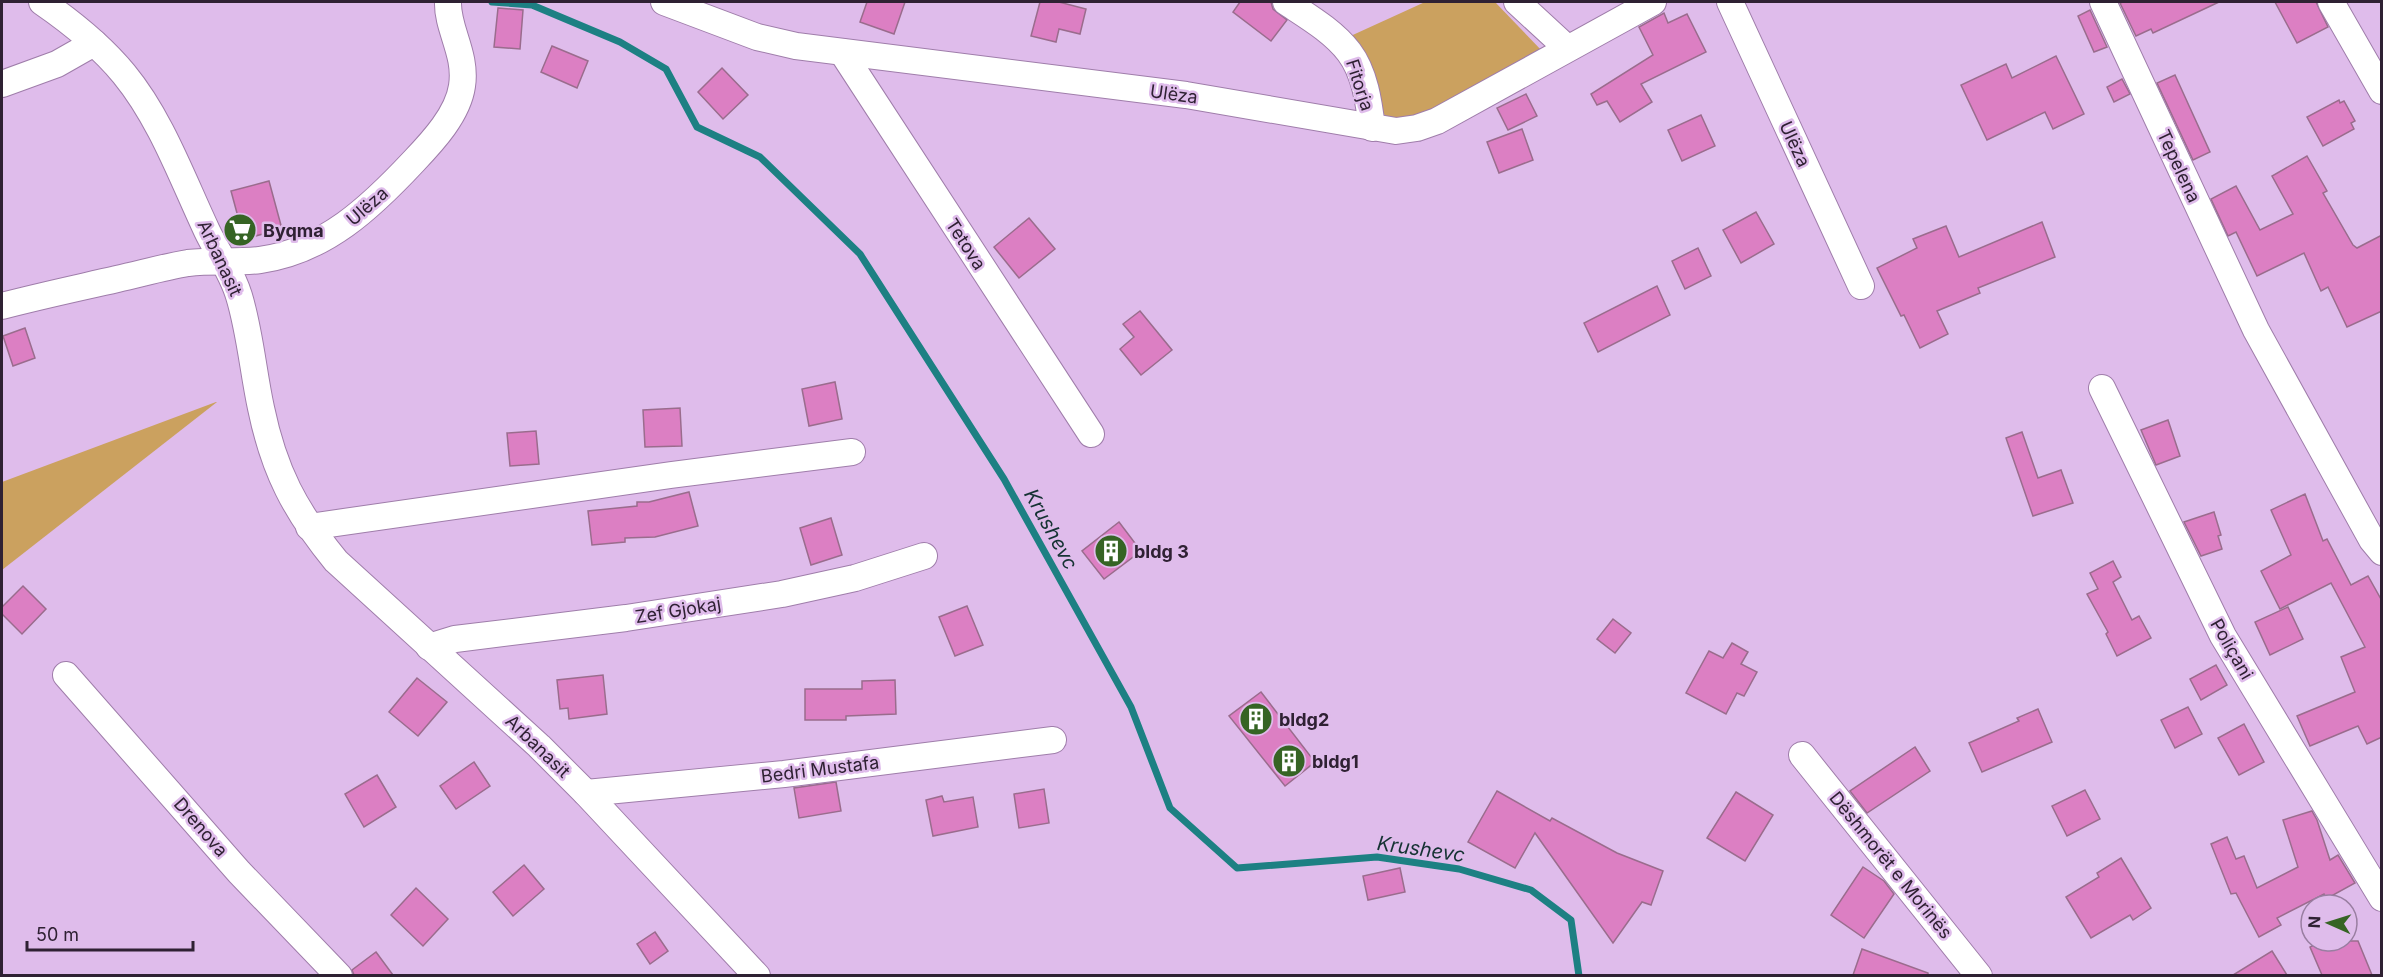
<svg xmlns="http://www.w3.org/2000/svg" width="2383" height="977" viewBox="0 0 2383 977" font-family="Inter,sans-serif">
<style>
.green{fill:#cba15f}
.lines{fill:none;stroke-linecap:round;stroke-linejoin:round}
.stream{stroke:#1d8083;stroke-width:7}
.building{fill:#dc7fc3;stroke:#9a6c8d;stroke-width:1.5}
.street-casing{stroke:#9f7daa;stroke-width:28}
.street{stroke:#fff;stroke-width:26}
.labels{text-anchor:middle;dominant-baseline:central;stroke-width:5;stroke-linejoin:round;paint-order:stroke}
.street-label{font-size:18px;fill:#2f2133;stroke:#dfbceb}
.poi-label{font-size:18px;font-weight:bold;fill:#2f2133;stroke:#dfbceb;text-anchor:start}
.water-label{font-size:20px;font-style:italic;fill:#153233;stroke:#dfbceb}
</style>
<rect width="100%" height="100%" fill="#dfbceb"/>
<g class="green">
<polygon points="1425,2 1495,2 1544,53 1457,107 1399,125 1375,108 1344,39"/>
<polygon points="216,402 217,402 2,570 2,482"/>
</g>
<g class="lines">
<polyline class="stream" points="492,2 532,5 620,42 666,69 697,127 760,157 860,254 1004,479 1131,707 1170,808 1237,868 1377,857 1459,869 1531,890 1571,920 1579,976"/>
</g>
<g class="building">
<polygon points="867,2 905,2 894,34 860,22"/>
<polygon points="1040,2 1059,2 1086,9 1080,34 1059,29 1056,42 1031,36"/>
<polygon points="1240,2 1271,2 1273,9 1287,20 1271,41 1233,12"/>
<polygon points="2123,2 2219,2 2153,33 2151,29 2136,36 2120,3"/>
<polygon points="2275,2 2316,2 2328,27 2297,43"/>
<polygon points="498,8 523,10 520,49 494,47"/>
<polygon points="2090,10 2107,47 2094,52 2078,16"/>
<polygon points="1664,13 1668,23 1687,14 1706,52 1641,84 1652,102 1620,122 1607,101 1597,105 1591,94 1653,55 1639,27"/>
<polygon points="552,46 588,61 577,88 541,72"/>
<polygon points="2056,56 2084,114 2053,129 2045,112 1987,140 1961,85 2006,64 2012,78"/>
<polygon points="722,68 748,95 723,119 698,92"/>
<polygon points="2175,75 2210,152 2193,160 2157,83"/>
<polygon points="2122,79 2130,94 2114,102 2107,87"/>
<polygon points="1526,94 1537,116 1508,130 1497,108"/>
<polygon points="2339,100 2340,103 2344,101 2355,121 2351,123 2354,129 2323,146 2307,117"/>
<polygon points="1701,115 1715,146 1682,161 1668,130"/>
<polygon points="1522,129 1533,160 1499,173 1487,142"/>
<polygon points="2307,156 2327,191 2323,193 2353,245 2357,248 2382,235 2382,311 2347,327 2328,287 2321,291 2304,253 2257,276 2236,232 2228,236 2211,199 2236,186 2260,230 2293,214 2272,176"/>
<polygon points="269,181 282,229 244,239 231,191"/>
<polygon points="1756,212 1774,244 1741,263 1723,230"/>
<polygon points="1029,218 1055,249 1019,278 994,247"/>
<polygon points="2042,222 2055,257 1978,288 1980,293 1937,311 1948,334 1920,348 1904,315 1901,316 1877,268 1917,248 1913,239 1946,226 1959,257"/>
<polygon points="1698,248 1711,276 1685,289 1672,261"/>
<polygon points="1657,286 1670,315 1598,352 1584,323"/>
<polygon points="1140,311 1172,350 1141,375 1120,349 1134,337 1123,324"/>
<polygon points="25,328 35,358 13,366 3,336"/>
<polygon points="835,382 842,419 809,426 802,389"/>
<polygon points="680,408 682,446 645,447 643,410"/>
<polygon points="2168,420 2180,456 2156,465 2141,430"/>
<polygon points="536,431 539,464 510,466 507,433"/>
<polygon points="2022,432 2038,478 2061,470 2073,503 2033,516 2006,438"/>
<polygon points="689,492 698,526 655,537 625,538 625,542 592,545 588,511 637,506 637,502 649,502"/>
<polygon points="2305,494 2323,541 2327,539 2351,585 2368,576 2382,601 2382,737 2367,744 2358,726 2310,746 2297,716 2355,692 2341,657 2365,647 2331,583 2280,609 2261,571 2291,555 2271,510"/>
<polygon points="2214,512 2221,535 2218,536 2222,549 2201,556 2184,522"/>
<polygon points="831,518 842,555 811,565 800,528"/>
<polygon points="1119,522 1141,551 1104,579 1082,551"/>
<polygon points="2113,561 2121,577 2113,582 2132,620 2139,616 2151,638 2117,656 2106,634 2108,632 2087,594 2098,589 2090,573"/>
<polygon points="23,586 46,609 22,634 2,614 2,607"/>
<polygon points="967,606 983,645 955,656 939,617"/>
<polygon points="2288,607 2303,639 2270,655 2255,622"/>
<polygon points="1613,619 1631,633 1615,653 1597,639"/>
<polygon points="1732,643 1748,652 1741,664 1757,672 1744,696 1737,693 1726,714 1686,693 1709,651 1723,658"/>
<polygon points="2216,665 2227,685 2201,700 2190,679"/>
<polygon points="603,675 607,714 569,719 568,708 560,709 557,680"/>
<polygon points="417,678 447,702 418,736 389,712"/>
<polygon points="895,680 896,714 846,716 846,720 805,720 805,689 862,689 862,681"/>
<polygon points="1261,692 1315,762 1285,786 1229,716"/>
<polygon points="2188,707 2202,734 2175,748 2161,720"/>
<polygon points="2038,709 2052,742 1982,772 1969,743 2019,721 2017,718"/>
<polygon points="2244,724 2264,762 2239,775 2218,738"/>
<polygon points="1915,747 1930,771 1867,813 1850,791"/>
<polygon points="474,762 490,786 456,809 440,786"/>
<polygon points="377,775 396,807 364,827 345,794"/>
<polygon points="836,782 841,811 799,818 794,788"/>
<polygon points="1044,789 1049,823 1019,828 1014,794"/>
<polygon points="2085,790 2100,819 2067,836 2052,806"/>
<polygon points="1497,791 1550,821 1552,818 1617,853 1663,871 1651,905 1642,902 1613,943 1535,833 1515,868 1468,842"/>
<polygon points="1736,792 1773,815 1745,861 1707,838"/>
<polygon points="942,796 944,802 973,797 978,827 933,836 926,800"/>
<polygon points="2312,811 2317,820 2330,860 2338,855 2355,883 2326,899 2324,894 2277,918 2281,925 2259,937 2236,893 2231,894 2211,844 2227,837 2236,859 2244,856 2257,888 2298,867 2283,820"/>
<polygon points="2121,858 2151,908 2133,920 2130,915 2091,938 2066,897 2099,877 2097,873"/>
<polygon points="524,865 544,889 513,916 493,892"/>
<polygon points="1863,867 1884,881 1894,894 1864,938 1831,915"/>
<polygon points="1400,868 1405,892 1368,900 1363,876"/>
<polygon points="416,888 448,919 423,946 391,915"/>
<polygon points="655,932 668,951 650,964 637,944"/>
<polygon points="2322,941 2358,941 2372,975 2322,975 2310,947"/>
<polygon points="1862,949 1928,973 1928,975 1853,975"/>
<polygon points="2272,951 2287,975 2233,975"/>
<polygon points="376,952 393,975 354,975 352,970"/>
</g>
<g class="lines">
<defs>
<g id="street">
<path d="M 42,2 C 71,22 101,46 124,74 C 161,119 182,178 207,231 C 217,252 232,272 239,296 C 250,332 253,371 261,408 C 274,471 295,511 336,561 L 539,746 L 586,793 L 757,976"/>
<polyline points="664,2 757,37 796,46 1186,95 1396,131 1417,128 1437,121 1653,2"/>
<path d="M 1286,2 C 1307,16 1333,31 1349,52 C 1365,73 1369,103 1372,128"/>
<polyline points="1517,2 1567,48"/>
<polyline points="1730,2 1861,286"/>
<polyline points="2103,2 2256,330 2372,540 2382,552"/>
<polyline points="2331,2 2382,91"/>
<polyline points="842,52 1091,434"/>
<polyline points="2,84 57,64 94,43"/>
<path d="M 2,306 C 40,296 78,288 117,279 C 140,274 164,267 188,263 C 212,260 236,263 260,260 C 325,251 371,207 414,161 C 433,141 458,114 462,86 C 467,54 447,29 448,2"/>
<polyline points="2102,388 2223,636 2382,898"/>
<polyline points="309,527 671,475 852,452"/>
<polyline points="429,647 455,639 626,618 782,594 855,578 924,556"/>
<polyline points="66,675 239,872 339,976"/>
<polyline points="1802,755 1979,976"/>
<polyline points="586,793 784,774 1053,740"/>
</g>
</defs>
<use href="#street" class="street-casing"/>
<use href="#street" class="street"/>
</g>
<defs>
<symbol id="supermarket-disc" viewBox="-11 -11 22 22"><circle r="9.5" fill="#366424" stroke="#dfbceb"/><path d="M-6-5.5h2.5l.6 2H6L4.5 2H-2.5L-4.4-4H-6ZM-1.5 3.2a1.3 1.3 0 1 0 .1 0ZM3 3.2a1.3 1.3 0 1 0 .1 0Z" fill="#fff"/></symbol>
<symbol id="building-disc" viewBox="-11 -11 22 22"><circle r="9.5" fill="#366424" stroke="#dfbceb"/><path d="M-4-6H4V6H1V3H-1V6H-4ZM-2.5-4.3h1.7v1.8h-1.7ZM.8-4.3h1.7v1.8H.8ZM-2.5-1h1.7V.8h-1.7ZM.8-1h1.7V.8H.8Z" fill="#fff"/></symbol>
</defs>
<g fill-rule="evenodd">
<use href="#supermarket-disc" x="221" y="211" width="38" height="38"/>
<use href="#building-disc" x="1092" y="532" width="38" height="38"/>
<use href="#building-disc" x="1237" y="700" width="38" height="38"/>
<use href="#building-disc" x="1270" y="742" width="38" height="38"/>
</g>
<g class="labels">
<g class="street-label">
<text transform="translate(1360 85) rotate(72)">Fitorja</text>
<text transform="translate(1174 94) rotate(8)">Ulëza</text>
<text transform="translate(1795 144) rotate(65)">Ulëza</text>
<text transform="translate(2179 166) rotate(65)">Tepelena</text>
<text transform="translate(367 206) rotate(-41)">Ulëza</text>
<text transform="translate(966 244) rotate(57)">Tetova</text>
<text transform="translate(220 258) rotate(65)">Arbanasit</text>
<text transform="translate(678 610) rotate(-9)">Zef Gjokaj</text>
<text transform="translate(2232 649) rotate(60)">Poliçani</text>
<text transform="translate(538 746) rotate(44)">Arbanasit</text>
<text transform="translate(820 769) rotate(-7)">Bedri Mustafa</text>
<text transform="translate(201 827) rotate(49)">Drenova</text>
<text transform="translate(1891 865) rotate(51)">Dëshmorët e Morinës</text>
</g>
<g class="poi-label">
<text x="263" y="230">Byqma</text>
<text x="1134" y="551">bldg 3</text>
<text x="1279" y="719">bldg2</text>
<text x="1312" y="761">bldg1</text>
</g>
<g class="water-label">
<text transform="translate(1051 529) rotate(61)">Krushevc</text>
<text transform="translate(1421 849) rotate(8)">Krushevc</text>
</g>
</g>
<rect width="2383" height="977" fill="none" stroke="#2f2133" stroke-width="6"/>
<g transform="translate(2329 923) rotate(273)"><circle r="28" fill="#dfbceb" stroke="#997ea1" stroke-width="1.5"/>
<path d="M0-4.5L10 22L0 15L-10 22Z" fill="#366424"/>
<text y="-9" font-size="16" font-weight="bold" text-anchor="middle" fill="#2f2133">N</text>
</g>
<path d="M27 941v9h166v-9" fill="none" stroke="#2f2133" stroke-width="3"/>
<text x="36" y="941" font-size="18" fill="#2f2133" stroke="#dfbceb" stroke-width="4.5" paint-order="stroke">50 m</text>
</svg>
